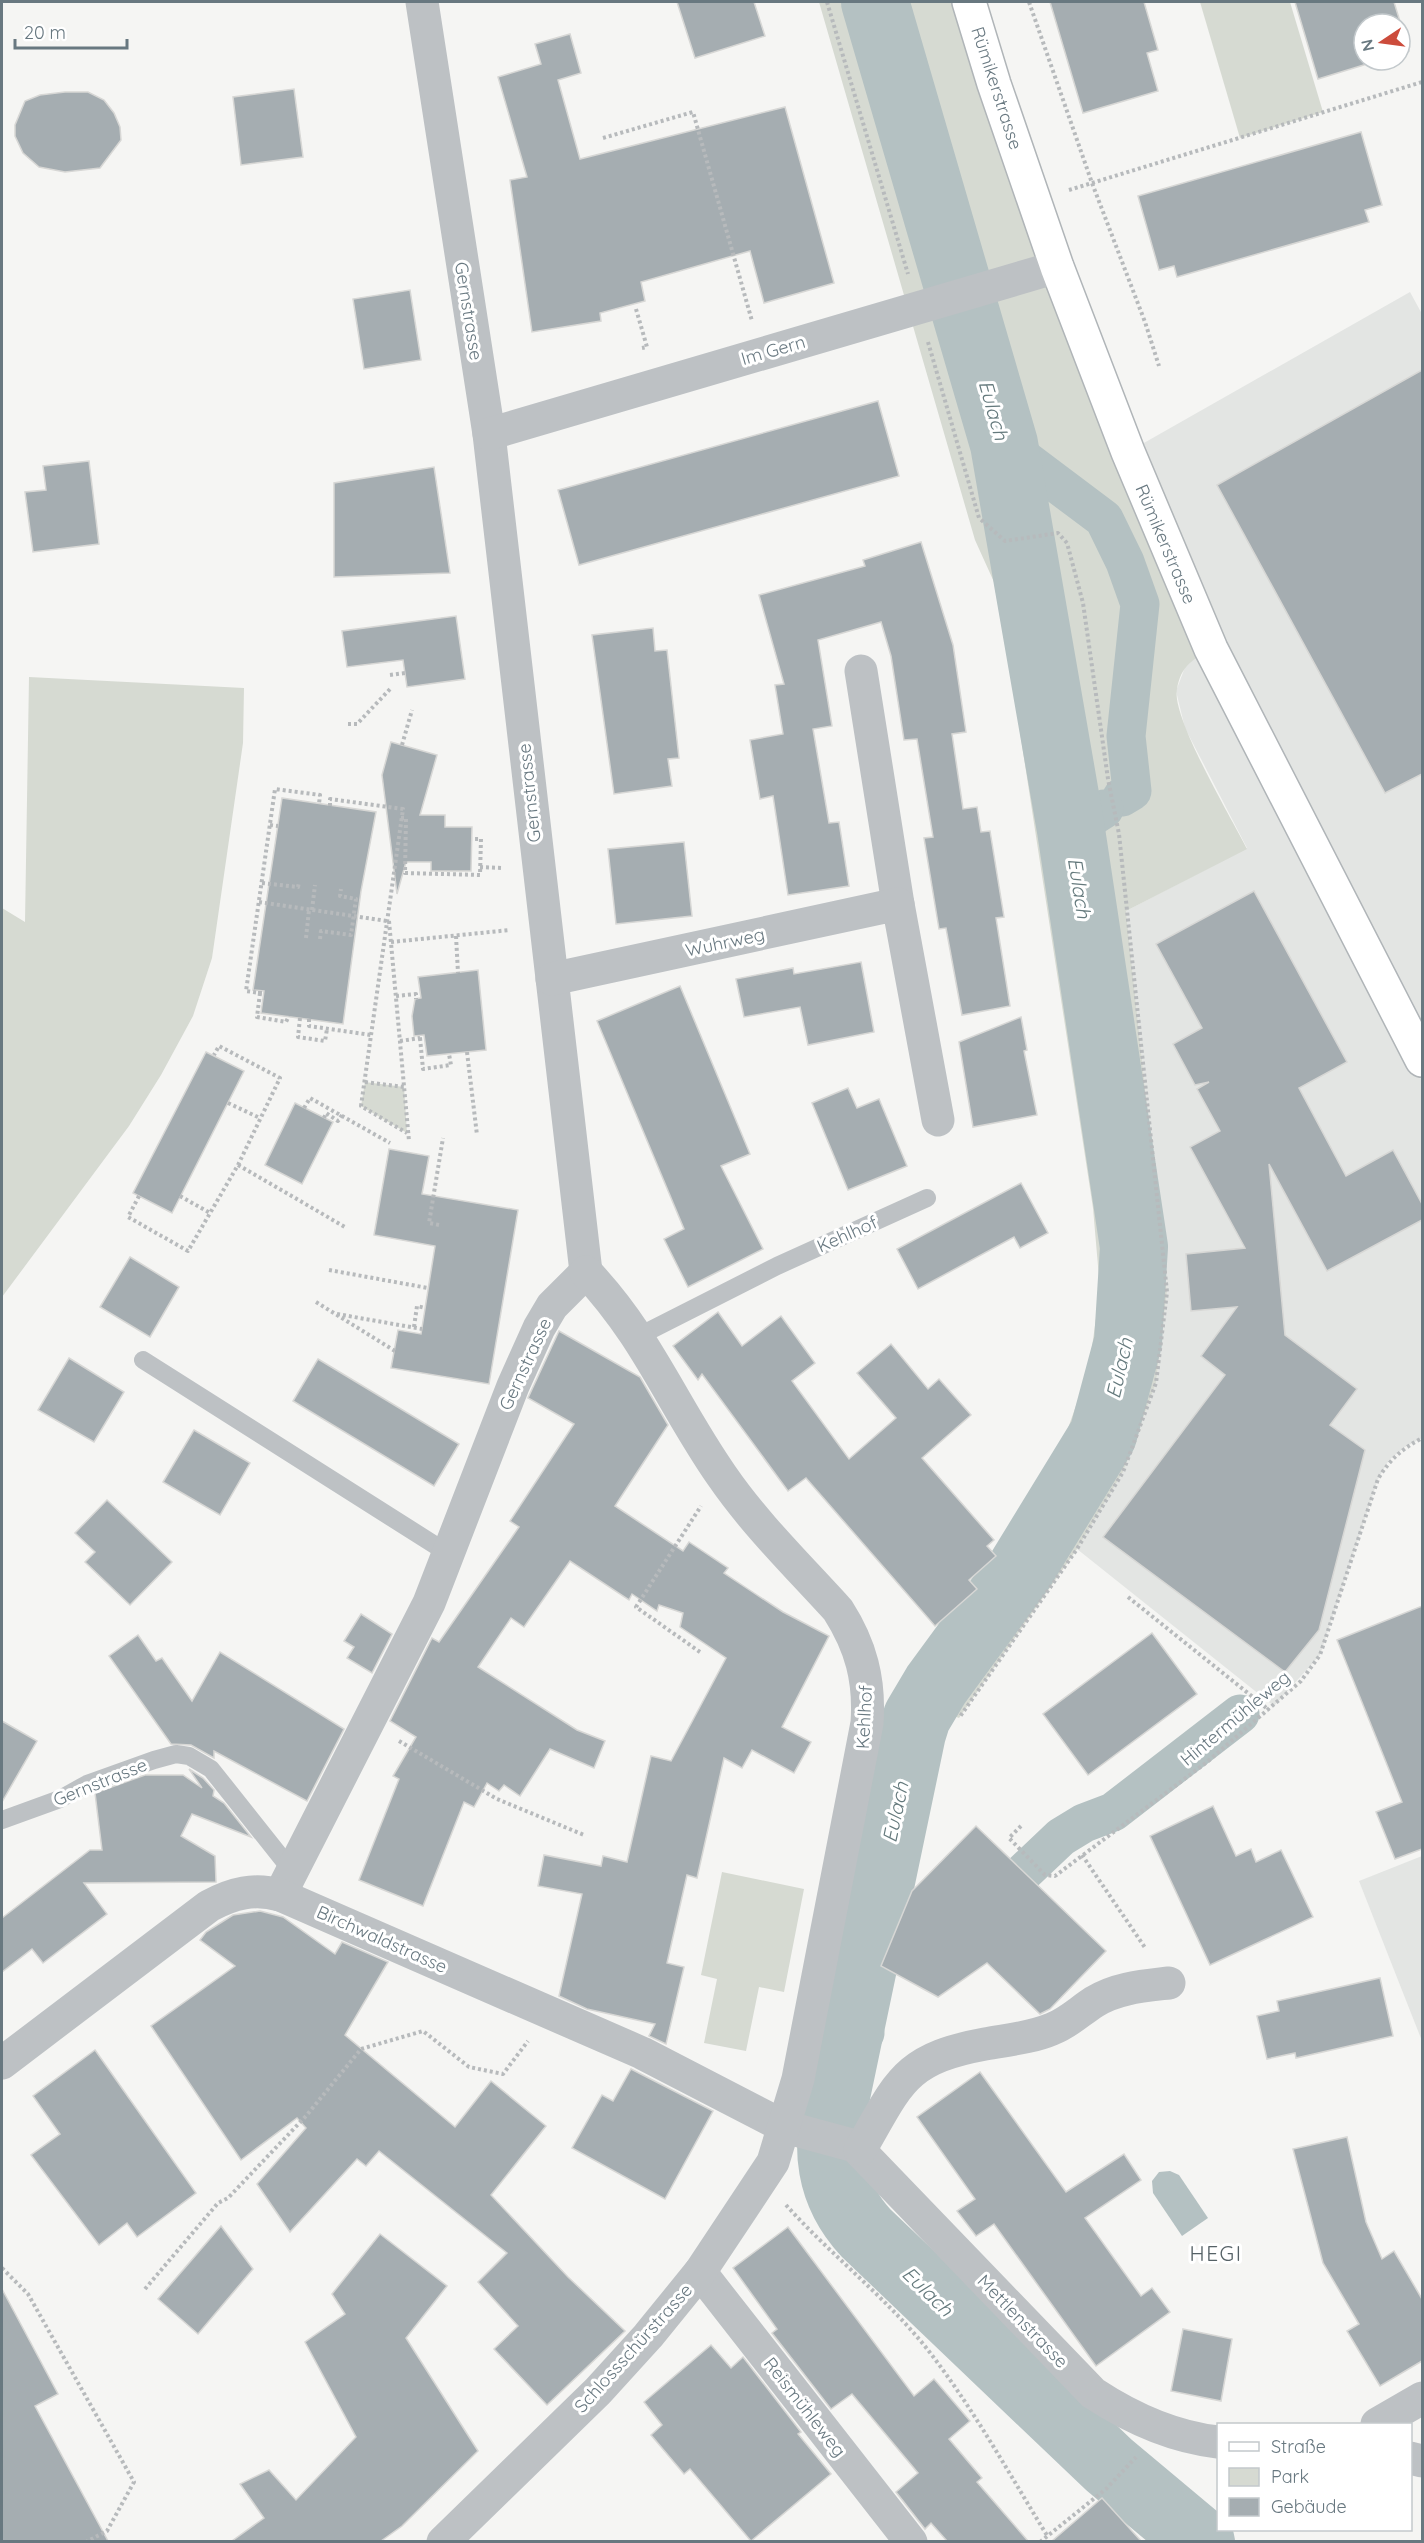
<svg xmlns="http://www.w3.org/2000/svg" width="1424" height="2543" viewBox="0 0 1424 2543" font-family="Quicksand,sans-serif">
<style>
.built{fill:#e3e5e3}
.green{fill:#d6dad2}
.water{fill:#b4c1c2}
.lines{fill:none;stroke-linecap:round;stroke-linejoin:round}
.canal{stroke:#b4c1c2;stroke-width:39}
.river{stroke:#b4c1c2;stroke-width:68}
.building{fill:#a5adb1;stroke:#d7d7d5;stroke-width:1.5}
.secondary-casing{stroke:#b0b5b8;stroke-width:36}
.path{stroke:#b7babc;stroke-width:4;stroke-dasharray:3 3;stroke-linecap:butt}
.lane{stroke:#bdc1c4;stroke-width:18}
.street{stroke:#bdc1c4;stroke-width:33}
.secondary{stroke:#fff;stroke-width:33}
.labels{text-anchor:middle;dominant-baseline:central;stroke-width:6;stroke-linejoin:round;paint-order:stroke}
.street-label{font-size:18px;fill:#687880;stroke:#fff}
.water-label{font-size:20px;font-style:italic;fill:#64797c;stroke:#fff}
.quarter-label{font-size:21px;letter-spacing:1.5px;fill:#556166;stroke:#fff}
</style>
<rect width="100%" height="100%" fill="#f5f5f3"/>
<g class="built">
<polygon points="1410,292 1422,314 1422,1438 1405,1447 1389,1460 1378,1479 1320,1655 1274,1706 1077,1549 1123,1472 1156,1383 1167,1292 1126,911 1247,848 1185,728 1176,691 1187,662 1211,650 1128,452"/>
<polygon points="1422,1856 1422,2041 1359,1881"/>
</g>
<g class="green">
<path d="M 819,2 L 969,2 L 1211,649 C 1192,660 1181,666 1177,689 C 1171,717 1232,819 1247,849 L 1126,911 L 1167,1292 L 1156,1383 L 1123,1472 L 1077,1549 L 959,1718 L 941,1711 L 848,2143 L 862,2196 L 876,2214 L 1133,2461 L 1232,2541 L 1171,2541 L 1106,2489 L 835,2213 L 818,2178 L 808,2132 L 908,1696 L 1001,1558 L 1061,1448 L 1089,1369 L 1100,1289 L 1093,1208 L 1018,719 L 994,582 L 975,540 Z"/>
<polygon points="1200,2 1290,2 1323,112 1240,138"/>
<polygon points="29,677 244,688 243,743 212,958 193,1016 161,1075 129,1126 2,1297 2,908 25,922"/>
<polygon points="365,1082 404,1087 407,1133 361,1106"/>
<polygon points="722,1872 804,1889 784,1992 759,1987 746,2051 704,2043 717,1979 701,1975"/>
</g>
<polygon class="water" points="1170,2171 1179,2175 1208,2218 1182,2236 1153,2193 1152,2181 1159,2172"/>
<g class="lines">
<g class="canal">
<polyline points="1004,444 1104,519 1125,562 1140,604 1126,736 1132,791 1122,797"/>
<polyline points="1071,830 1104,809"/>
<polyline points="1024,1872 1061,1837 1084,1823 1113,1812 1240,1714"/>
<polyline points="847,2047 865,2033"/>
</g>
<path class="river" d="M 875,2 L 1004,444 L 1071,830 L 1134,1247 L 1128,1342 L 1103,1435 L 1021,1569 L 936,1685 L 917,1717 L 912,1733 L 836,2096 C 826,2148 828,2192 866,2233 L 1109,2465 L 1201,2542"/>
</g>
<g class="building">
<polygon points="677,2 754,2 765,36 695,58"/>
<polygon points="1050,2 1144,2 1158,50 1147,53 1158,91 1083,113"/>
<polygon points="1295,2 1394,2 1409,51 1400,54 1400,24 1364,24 1364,60 1380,60 1318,79"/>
<polygon points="570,34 581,73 558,80 580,159 785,107 834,283 764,303 750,251 641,282 645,301 600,313 601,321 532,332 510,180 527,177 498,77 541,64 535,44"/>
<polygon points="294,89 303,157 241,165 233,97"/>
<polygon points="65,92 88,92 104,100 114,113 120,127 121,140 100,168 65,172 39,167 23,153 15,136 15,125 25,101 40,95"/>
<polygon points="1361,132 1382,205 1365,210 1369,222 1177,277 1174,266 1159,270 1138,196"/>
<polygon points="410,290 421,360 364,369 353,299"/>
<polygon points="1422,370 1422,774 1385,793 1217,485"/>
<polygon points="878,401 899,476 579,565 558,490"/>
<polygon points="89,461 99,544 33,552 25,492 46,490 43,466"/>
<polygon points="434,467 450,573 334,577 334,483"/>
<polygon points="921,542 953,645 966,732 952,734 963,809 977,807 981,832 990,831 1004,917 996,918 1010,1006 962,1015 946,928 939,929 924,838 933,837 917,739 904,740 891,656 881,622 818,640 832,726 813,729 829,823 839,822 849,886 788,895 773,796 760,799 750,740 783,734 775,685 784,684 759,595 865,566 863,560"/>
<polygon points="456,616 465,679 407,687 403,660 347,667 342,631"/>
<polygon points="653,628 655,651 667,650 679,758 668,759 672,786 614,794 592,635"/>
<polygon points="391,742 437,755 420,815 445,815 445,827 472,827 471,871 431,871 431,862 406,862 397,894 382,775"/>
<polygon points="282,798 376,812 361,891 343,1024 261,1013 264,991 253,990"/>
<polygon points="684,842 692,916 616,924 608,849"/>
<polygon points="1254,891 1347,1062 1299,1088 1346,1176 1393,1150 1422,1204 1422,1220 1327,1271 1269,1164 1285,1335 1357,1389 1330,1425 1365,1450 1319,1630 1285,1672 1103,1537 1225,1375 1201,1356 1237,1307 1191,1311 1186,1254 1245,1248 1190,1147 1220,1131 1197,1089 1209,1082 1195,1085 1173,1044 1202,1028 1156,944"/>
<polygon points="861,962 874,1032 808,1045 800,1007 744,1017 736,979 793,968 794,974"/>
<polygon points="478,970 486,1050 427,1056 424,1035 414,1036 412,1016 415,999 421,998 418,977"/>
<polygon points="680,986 750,1154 721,1166 763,1249 688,1287 664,1239 684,1229 597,1021"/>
<polygon points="1021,1017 1027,1050 1024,1051 1037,1115 973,1127 959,1042"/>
<polygon points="206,1052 244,1071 172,1213 133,1193"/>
<polygon points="848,1088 857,1108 879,1099 907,1166 848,1190 812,1103"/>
<polygon points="295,1103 333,1122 302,1184 265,1165"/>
<polygon points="389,1149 429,1156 422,1194 518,1210 489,1384 391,1368 398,1330 421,1334 435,1246 374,1235"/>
<polygon points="1021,1183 1048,1233 1020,1248 1014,1237 918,1289 897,1249"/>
<polygon points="130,1257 179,1287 150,1337 100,1307"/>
<polygon points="718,1312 742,1346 781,1316 815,1363 792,1381 849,1459 896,1418 857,1373 891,1344 928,1389 939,1379 971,1415 922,1458 994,1540 987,1546 996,1556 969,1580 977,1589 935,1626 806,1478 788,1491 702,1374 698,1380 673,1346"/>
<polygon points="559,1331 640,1377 668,1425 615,1506 683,1551 689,1542 728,1568 724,1573 751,1591 783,1612 829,1636 782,1727 811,1742 794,1773 752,1750 742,1768 724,1758 697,1878 687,1875 667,1963 684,1967 666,2044 649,2036 655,2024 587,2009 559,1996 582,1894 538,1886 544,1855 601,1866 603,1856 627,1862 651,1756 671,1761 726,1658 680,1627 683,1613 659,1605 657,1611 632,1594 629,1600 570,1561 524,1627 511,1618 478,1667 577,1730 605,1741 594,1768 550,1749 520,1796 504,1785 499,1791 487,1783 474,1807 464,1802 423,1906 359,1880 399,1779 393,1776 416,1737 390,1721 432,1638 439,1642 519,1527 510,1521 574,1424 528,1398"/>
<polygon points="69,1358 124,1392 94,1442 38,1410"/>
<polygon points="318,1359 459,1444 434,1486 293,1401"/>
<polygon points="194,1430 250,1463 220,1515 163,1482"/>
<polygon points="107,1500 172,1562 130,1605 85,1562 95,1552 75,1533"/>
<polygon points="1422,1606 1422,1849 1395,1859 1376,1812 1402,1802 1337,1640"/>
<polygon points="361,1614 392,1634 372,1673 347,1658 354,1647 344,1641"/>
<polygon points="1152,1633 1197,1694 1088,1775 1043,1714"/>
<polygon points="138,1635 156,1661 162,1658 192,1701 220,1652 344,1729 307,1801 214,1751 214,1758 191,1745 171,1744 109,1656"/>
<polygon points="2,1721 37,1741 2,1802"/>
<polygon points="189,1769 203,1778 214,1790 213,1796 224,1803 251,1837 192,1814 181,1836 215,1856 216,1882 84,1883 107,1914 43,1963 32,1949 2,1972 2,1918 90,1850 102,1850 95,1793 145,1775 183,1775 202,1788"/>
<polygon points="1213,1806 1236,1856 1251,1849 1256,1862 1281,1850 1313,1917 1210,1965 1150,1836"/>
<polygon points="976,1826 1106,1951 1050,2009 1040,2014 987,1963 938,1997 881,1966 912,1891"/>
<polygon points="260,1911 283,1917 335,1954 342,1942 388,1962 345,2035 455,2127 491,2081 546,2126 491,2195 568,2277 625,2331 547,2405 494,2349 518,2326 478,2282 507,2253 379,2151 366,2166 357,2159 290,2232 257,2184 306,2128 297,2118 241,2160 151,2026 235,1966 200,1940 206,1932 233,1915"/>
<polygon points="1380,1978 1393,2036 1296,2058 1295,2053 1267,2059 1257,2016 1279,2011 1277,2001"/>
<polygon points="95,2050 196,2193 137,2237 127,2223 99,2245 31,2155 60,2134 33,2096"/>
<polygon points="631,2069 713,2111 665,2199 572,2148 602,2095 613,2101"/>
<polygon points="980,2072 1066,2192 1124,2154 1141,2180 1085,2218 1141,2296 1152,2288 1170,2312 1096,2366 994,2224 976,2236 957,2211 975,2199 917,2117"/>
<polygon points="1347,2137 1366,2222 1382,2259 1394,2251 1422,2299 1422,2361 1380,2386 1347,2331 1359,2324 1323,2263 1293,2149"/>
<polygon points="221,2226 253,2269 198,2334 158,2299"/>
<polygon points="788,2227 914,2396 934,2379 970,2421 949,2439 982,2478 977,2482 1028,2541 947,2541 931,2523 925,2529 896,2492 918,2473 852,2394 831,2409 772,2333 777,2329 733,2268"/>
<polygon points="380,2234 447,2286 406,2338 478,2451 402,2526 381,2541 232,2541 264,2518 240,2484 269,2470 296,2500 356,2437 305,2342 345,2314 332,2294"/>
<polygon points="2,2289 58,2394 35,2406 108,2541 2,2541"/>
<polygon points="1183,2329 1232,2339 1221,2401 1171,2391"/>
<polygon points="711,2345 731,2368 743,2357 801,2432 798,2434 831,2474 751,2541 690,2469 684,2474 651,2435 662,2425 644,2402"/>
<polygon points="1102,2498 1141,2541 1052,2541"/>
</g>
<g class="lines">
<defs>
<polyline id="secondary" points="969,2 994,84 1057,267 1128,452 1211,649 1422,1060"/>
</defs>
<use href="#secondary" class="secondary-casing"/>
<g class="path">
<polyline points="827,2 908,274"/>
<polyline points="1029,2 1092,183 1145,322 1159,366"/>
<polyline points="603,138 693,112 752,321"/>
<polyline points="1069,190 1422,82"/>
<polyline points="636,309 647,347 642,348"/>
<polyline points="928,342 979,518 1005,541 1058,533 1067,543 1083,603 1108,779 1119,834 1167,1292 1156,1383 1123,1472 1077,1549 959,1718"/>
<polyline points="390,675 405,673"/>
<polyline points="348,724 357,724 391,688"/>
<polyline points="402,745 412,710"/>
<polyline points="330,806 330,799 403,809 361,1106 407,1133"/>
<polyline points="401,818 406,818 405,873 480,875 481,839 472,839"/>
<polyline points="270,825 278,826"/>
<polyline points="480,867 503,868"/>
<polyline points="262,883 298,887 299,882"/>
<polyline points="259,902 387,921"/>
<polyline points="312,910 315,885"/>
<polyline points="389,921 409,1141"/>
<polyline points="456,936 458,973"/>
<polyline points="306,938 309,910"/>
<polyline points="320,939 321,931 351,935 356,899 340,896 341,889"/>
<polyline points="391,942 510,930"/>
<polyline points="260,991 260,993 246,991 275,789 320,795 319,804"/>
<polyline points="260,993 257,1017 286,1022 289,1016"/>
<polyline points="396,996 416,994 416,999"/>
<polyline points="300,1018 298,1037 325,1041 327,1029"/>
<polyline points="309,1019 309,1026 371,1035"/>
<polyline points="420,1038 423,1069 451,1065 449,1054"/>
<polyline points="400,1041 420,1038 420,1035"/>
<polyline points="467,1052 477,1135"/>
<polyline points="365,1082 404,1087"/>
<polyline points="228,1103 260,1118"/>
<polyline points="304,1108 310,1098 390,1143"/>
<polyline points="324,1118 326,1113 338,1121 342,1115"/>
<polyline points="238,1165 345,1227"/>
<polyline points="139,1196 128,1217 188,1251 238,1165 280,1078 219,1046 214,1055"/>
<polyline points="180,1196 210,1213"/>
<polyline points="439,1225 429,1223 443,1138"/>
<polyline points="329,1270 428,1288"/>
<polyline points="316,1302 395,1351"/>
<polyline points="337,1314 422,1329"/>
<polyline points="414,1327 417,1306 425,1308"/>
<polyline points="1128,1597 1269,1710"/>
<polyline points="700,1652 636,1607 701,1506"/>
<polyline points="399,1741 497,1799 584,1835"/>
<path d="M 1021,1826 L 1009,1838 L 1045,1875 L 1055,1876 L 1207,1762 L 1301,1681 L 1320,1655 L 1378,1479 C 1390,1459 1402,1449 1422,1438"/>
<polyline points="1082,1855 1146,1949"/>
<path d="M 786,2205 C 830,2254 882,2294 924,2345 C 971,2404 1008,2472 1048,2537"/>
<polyline points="2,2268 28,2294 134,2482 107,2531 86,2542"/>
<polyline points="145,2289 218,2203 228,2198 306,2116 361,2049 423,2031 469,2067 503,2074 528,2041"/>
<polyline points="1040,2542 1106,2489 1136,2457"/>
</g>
<g class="lane">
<polyline points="639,1336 777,1266 927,1198"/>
<polyline points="143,1360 449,1554"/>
<polyline points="2,1820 60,1799 87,1784 154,1760 176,1754 189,1756 211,1769 292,1871"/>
</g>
<g class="street">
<polyline points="422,2 489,434 586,1272"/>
<polyline points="489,434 1057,267"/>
<polyline points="861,671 898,904"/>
<polyline points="552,979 898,904 938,1120"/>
<polyline points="280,1895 429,1603 513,1386 539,1328 552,1306 586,1272"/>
<path d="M 2,2063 L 209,1906 C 233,1893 254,1888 280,1895 L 642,2053 L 785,2127 L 855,2146 L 1093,2393 C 1131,2418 1173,2437 1218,2442"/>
<path d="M 860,2150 C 899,2083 903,2059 985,2044 C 1007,2040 1031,2038 1052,2029 C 1068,2023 1080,2011 1094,2002 C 1116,1988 1143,1986 1169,1983"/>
<polyline points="700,2272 911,2542"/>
<polyline points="1377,2424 1422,2398"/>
<polyline points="1410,2458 1422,2461"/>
<path d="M 443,2542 L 598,2391 L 648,2336 L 700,2272 L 773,2162 L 798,2079 L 867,1723 C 870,1680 861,1646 838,1610 C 798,1566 755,1524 722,1476 C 673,1406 647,1336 586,1272"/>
</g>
<use href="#secondary" class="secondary"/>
</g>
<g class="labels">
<g class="street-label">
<text transform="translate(997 88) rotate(72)">Rümikerstrasse</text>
<text transform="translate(469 311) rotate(81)">Gernstrasse</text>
<text transform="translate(773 350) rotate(-16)">Im Gern</text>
<text transform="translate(1166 544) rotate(67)">Rümikerstrasse</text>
<text transform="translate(529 793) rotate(-96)">Gernstrasse</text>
<text transform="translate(725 942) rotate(-12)">Wuhrweg</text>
<text transform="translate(847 1234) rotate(-24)">Kehlhof</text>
<text transform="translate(525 1364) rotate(-65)">Gernstrasse</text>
<text transform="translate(864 1717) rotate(-87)">Kehlhof</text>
<text transform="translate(1235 1718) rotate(-40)">Hintermühleweg</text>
<text transform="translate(100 1782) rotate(-22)">Gernstrasse</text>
<text transform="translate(382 1939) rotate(24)">Birchwaldstrasse</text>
<text transform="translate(1023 2321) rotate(46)">Mettlenstrasse</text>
<text transform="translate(633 2348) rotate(-48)">Schlossschürstrasse</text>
<text transform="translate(805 2407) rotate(52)">Reismühleweg</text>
</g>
<g class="water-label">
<text transform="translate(994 410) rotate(74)">Eulach</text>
<text transform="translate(1080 888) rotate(81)">Eulach</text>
<text transform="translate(1119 1368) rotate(-77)">Eulach</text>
<text transform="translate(895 1812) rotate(-78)">Eulach</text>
<text transform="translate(928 2291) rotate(44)">Eulach</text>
</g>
<g class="quarter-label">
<text x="1216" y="2253">HEGI</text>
</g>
</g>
<rect width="1424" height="2543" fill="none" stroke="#687880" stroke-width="6"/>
<rect x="1217" y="2423" width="195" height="108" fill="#ffffff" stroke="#c3c9cc" stroke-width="1.5"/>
<rect x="1229" y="2442" width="30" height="9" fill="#ffffff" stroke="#c3c9cc" stroke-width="1.5"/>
<text x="1271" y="2453" font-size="18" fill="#687880">Straße</text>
<rect x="1229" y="2468" width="30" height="18" fill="#d6dad2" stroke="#c3c9cc" stroke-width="1.5"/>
<text x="1271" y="2483" font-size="18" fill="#687880">Park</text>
<rect x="1229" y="2498" width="30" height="18" fill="#a5adb1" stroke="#c3c9cc" stroke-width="1.5"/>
<text x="1271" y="2513" font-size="18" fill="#687880">Gebäude</text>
<g transform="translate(1382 42) rotate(257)"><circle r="28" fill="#ffffff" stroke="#c3c9cc" stroke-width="1.5"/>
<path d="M0-4.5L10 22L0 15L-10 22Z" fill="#cc4c3c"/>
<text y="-9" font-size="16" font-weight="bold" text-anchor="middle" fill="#687880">N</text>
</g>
<path d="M15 39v9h112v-9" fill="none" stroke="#687880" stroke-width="3"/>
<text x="24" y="39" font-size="18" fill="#687880" stroke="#ffffff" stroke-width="4.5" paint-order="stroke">20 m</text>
</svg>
